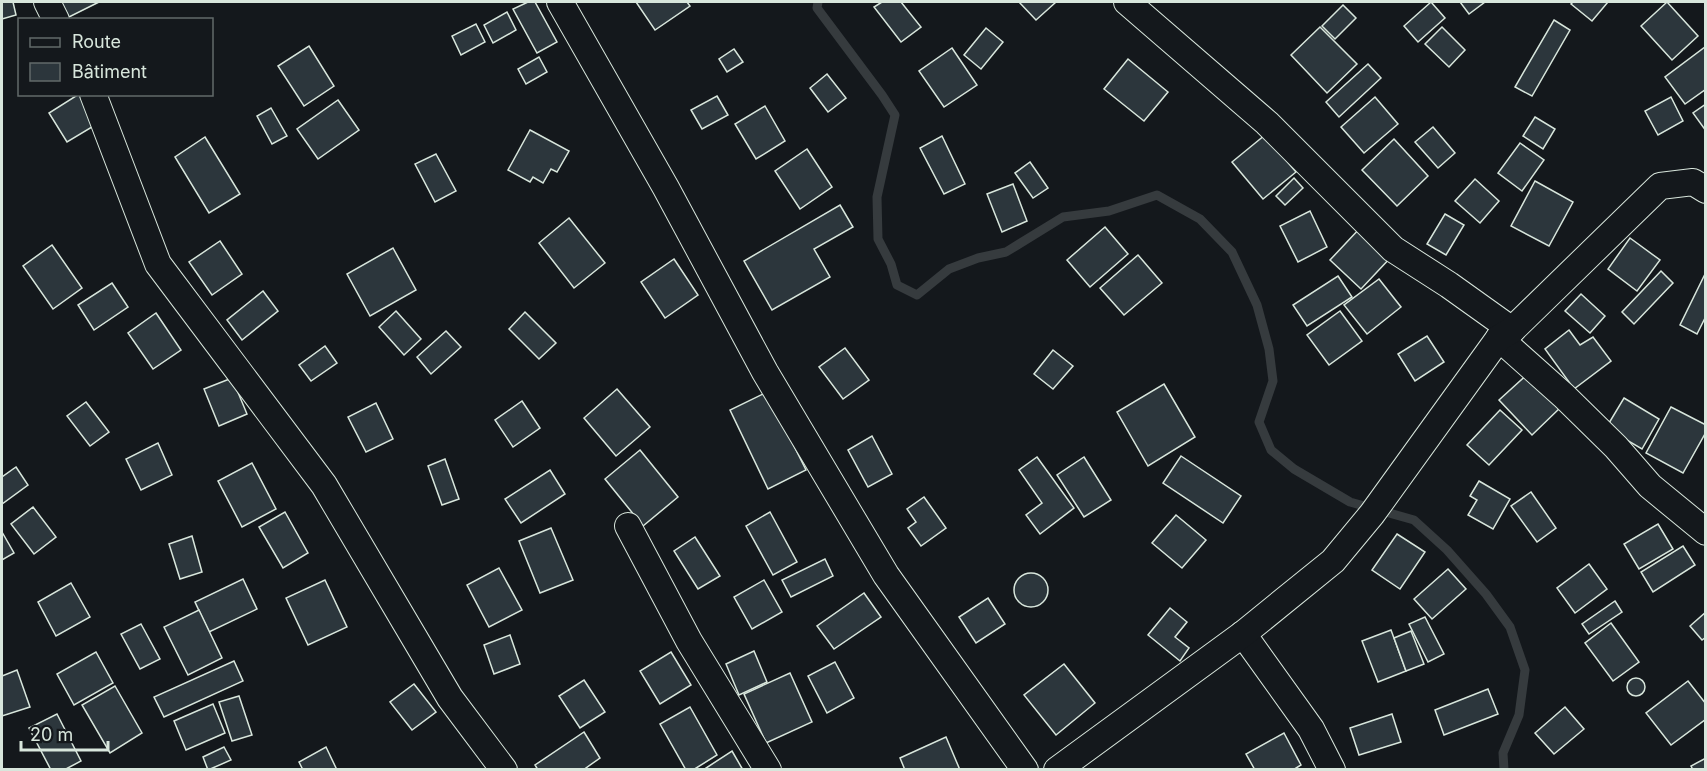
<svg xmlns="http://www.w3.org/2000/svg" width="1707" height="771" viewBox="0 0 1707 771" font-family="Inter,sans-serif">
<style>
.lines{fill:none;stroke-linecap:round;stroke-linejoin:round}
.stream{stroke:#363b3e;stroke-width:9}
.building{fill:#2c363c;stroke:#d8e6dc;stroke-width:1.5}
.minor-casing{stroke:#d8e6dc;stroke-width:28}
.minor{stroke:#14181c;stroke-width:26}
</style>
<rect width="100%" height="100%" fill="#14181c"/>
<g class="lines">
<polyline class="stream" points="818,2 817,8 882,95 895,115 877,197 878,239 891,264 897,285 917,295 949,269 978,258 1006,252 1063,217 1109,211 1157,195 1200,219 1232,252 1257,305 1269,349 1273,381 1259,422 1271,450 1294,469 1350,502 1414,520 1447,550 1486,594 1510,627 1525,670 1519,715 1503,753 1504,770"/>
</g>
<g class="building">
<polygon points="2,2 13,2 16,15 2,19"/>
<polygon points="61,2 99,2 69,17"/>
<polygon points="528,2 535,2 557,42 537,53 513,9"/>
<polygon points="636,2 687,2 690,6 655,30"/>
<polygon points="882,2 901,2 921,27 901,42 874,7"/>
<polygon points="1019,2 1056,2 1036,20"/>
<polygon points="1431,2 1445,18 1418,42 1404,26"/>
<polygon points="1460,2 1485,2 1469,14"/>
<polygon points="1573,2 1608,2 1592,21 1571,4"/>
<polygon points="1667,2 1698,36 1672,60 1641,26"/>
<polygon points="1343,5 1356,18 1335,39 1322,26"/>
<polygon points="507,12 516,30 493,43 484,25"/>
<polygon points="1554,20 1570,30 1532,96 1515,87"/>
<polygon points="476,24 485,42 461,55 452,36"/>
<polygon points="1320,27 1357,64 1327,93 1291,55"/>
<polygon points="1442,27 1465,50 1449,67 1425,44"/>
<polygon points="986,28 1003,42 981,69 964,55"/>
<polygon points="309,46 334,86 304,106 278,66"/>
<polygon points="1705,47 1706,89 1685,104 1665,77"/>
<polygon points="952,48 977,85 944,107 919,71"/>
<polygon points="734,49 743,62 727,72 719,59"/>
<polygon points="539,57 547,72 526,84 518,69"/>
<polygon points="1128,59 1168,92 1144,121 1104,89"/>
<polygon points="1368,64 1381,78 1339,117 1326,102"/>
<polygon points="827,74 846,98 828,112 810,88"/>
<polygon points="79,94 97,124 67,142 49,113"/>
<polygon points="717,96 728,115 702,129 691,110"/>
<polygon points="1375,97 1398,124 1364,153 1341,127"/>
<polygon points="1671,97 1683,121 1658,135 1645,111"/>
<polygon points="338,100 359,130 318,159 297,129"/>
<polygon points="1706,104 1706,131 1693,113"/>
<polygon points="765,106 785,141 756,159 735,124"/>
<polygon points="271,108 287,136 272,144 257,116"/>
<polygon points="1535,117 1555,129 1543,149 1523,136"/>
<polygon points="1433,127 1455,153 1438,168 1415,142"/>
<polygon points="530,130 569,151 557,172 551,169 543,183 533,177 530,182 508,170"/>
<polygon points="1265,135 1296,172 1263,199 1232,162"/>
<polygon points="942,136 965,184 944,194 920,148"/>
<polygon points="205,137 240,194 209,213 175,157"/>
<polygon points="1394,139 1428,176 1397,206 1362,170"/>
<polygon points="1520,143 1544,160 1522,191 1498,173"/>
<polygon points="807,149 832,187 800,209 775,171"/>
<polygon points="436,154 456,191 435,202 415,164"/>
<polygon points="1030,162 1048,188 1033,198 1015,173"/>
<polygon points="1294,178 1303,188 1285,205 1276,196"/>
<polygon points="1475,179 1499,201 1480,223 1455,201"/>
<polygon points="1535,181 1573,202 1549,246 1511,226"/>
<polygon points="1013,184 1027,221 1002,232 987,194"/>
<polygon points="840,205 853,227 814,249 830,277 772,310 744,261"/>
<polygon points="1310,211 1327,247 1298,262 1280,226"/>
<polygon points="1445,214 1464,225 1446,255 1427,244"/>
<polygon points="569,218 605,263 574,288 539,243"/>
<polygon points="1105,227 1128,254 1090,287 1067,260"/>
<polygon points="1361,227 1392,256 1361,289 1330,260"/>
<polygon points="1630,238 1660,260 1637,291 1608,269"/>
<polygon points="220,241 242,274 212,295 189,262"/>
<polygon points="52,245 82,288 53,309 23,266"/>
<polygon points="393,248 416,290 370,316 347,274"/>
<polygon points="1138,255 1162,283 1124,315 1100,288"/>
<polygon points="674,259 698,295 665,318 641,282"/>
<polygon points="1661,271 1673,283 1634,324 1622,312"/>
<polygon points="1706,272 1706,316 1697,334 1680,325"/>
<polygon points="1338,276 1352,297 1307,326 1293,305"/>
<polygon points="1379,279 1401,307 1367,334 1344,305"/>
<polygon points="112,283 128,307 94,330 78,305"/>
<polygon points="263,291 278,311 242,340 227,320"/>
<polygon points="1581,294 1605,316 1590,333 1565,311"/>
<polygon points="396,311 421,339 404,355 379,327"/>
<polygon points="1340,311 1362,341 1329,365 1307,335"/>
<polygon points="525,312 556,343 539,359 509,329"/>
<polygon points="156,313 181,350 153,369 128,333"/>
<polygon points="1569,330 1580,345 1593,337 1611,361 1574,389 1545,349"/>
<polygon points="446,331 461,347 431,374 417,357"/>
<polygon points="1427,336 1444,362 1415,381 1398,354"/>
<polygon points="325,346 337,363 311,381 299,365"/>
<polygon points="845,348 869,380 843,399 819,367"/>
<polygon points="1053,350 1073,366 1053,389 1034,374"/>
<polygon points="1530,372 1562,406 1532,435 1499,400"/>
<polygon points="232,378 247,414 219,426 204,389"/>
<polygon points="1164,384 1195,437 1148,466 1117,412"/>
<polygon points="617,389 650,427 616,456 584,418"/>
<polygon points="767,392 806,470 768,489 730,410"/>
<polygon points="1624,398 1659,419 1642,449 1606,428"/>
<polygon points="522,401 540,428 513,447 495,420"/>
<polygon points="86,402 109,432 90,446 67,416"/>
<polygon points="376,403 393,439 366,452 348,417"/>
<polygon points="1671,407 1706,425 1706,432 1683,473 1646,453"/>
<polygon points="1500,410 1522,430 1489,465 1467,445"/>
<polygon points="872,436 892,474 868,487 848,450"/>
<polygon points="158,443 172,475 141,490 126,459"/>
<polygon points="640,450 678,497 643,526 605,479"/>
<polygon points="1181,456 1241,496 1223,523 1163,483"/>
<polygon points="1037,457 1074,508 1040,534 1026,515 1042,503 1019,470"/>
<polygon points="1084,457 1111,500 1084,517 1057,475"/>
<polygon points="445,459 459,499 442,505 428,466"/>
<polygon points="252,463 276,509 242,527 218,481"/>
<polygon points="16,467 28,485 2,504 2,477"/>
<polygon points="550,470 565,494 521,523 505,499"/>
<polygon points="1479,481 1510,499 1493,529 1468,515 1477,500 1470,496"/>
<polygon points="1531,492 1556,528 1537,542 1511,506"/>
<polygon points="924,497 946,528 921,546 908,528 916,522 907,509"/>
<polygon points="33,507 56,537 34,554 11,524"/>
<polygon points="285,512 308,553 283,568 259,527"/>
<polygon points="770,512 797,562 773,575 746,526"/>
<polygon points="1176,515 1206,540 1182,568 1152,543"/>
<polygon points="1658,524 1673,549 1639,569 1624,544"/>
<polygon points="551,528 573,580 540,593 519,541"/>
<polygon points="2,532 14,553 2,560"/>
<polygon points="1397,534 1425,552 1400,589 1372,570"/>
<polygon points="192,536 202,572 180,579 169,544"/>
<polygon points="695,537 720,576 698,589 674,551"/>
<polygon points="1683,546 1695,565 1653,592 1641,572"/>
<polygon points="825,559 833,576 791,597 782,580"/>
<polygon points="1589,564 1607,589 1575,613 1557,588"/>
<polygon points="499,568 522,610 489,627 467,585"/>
<polygon points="1448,569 1466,589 1432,619 1414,599"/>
<circle cx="1031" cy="590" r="17"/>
<polygon points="243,579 257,609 209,632 195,602"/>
<polygon points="325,580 347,627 308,645 286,598"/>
<polygon points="764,580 782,612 752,629 734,597"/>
<polygon points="71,583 90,617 56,636 38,602"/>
<polygon points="864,593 881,617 834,649 817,626"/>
<polygon points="988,598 1005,624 976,643 959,617"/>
<polygon points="1615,601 1622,612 1589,634 1582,624"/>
<polygon points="1170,608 1187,622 1175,637 1189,648 1180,661 1148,635"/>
<polygon points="199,610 222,658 188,675 164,627"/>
<polygon points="1706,612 1706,637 1702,640 1690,626"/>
<polygon points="1425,617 1444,654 1428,662 1409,624"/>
<polygon points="1611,623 1639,662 1613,681 1585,643"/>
<polygon points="141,624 160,659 140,669 121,634"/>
<polygon points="1391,630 1406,671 1378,682 1362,641"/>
<polygon points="1411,631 1424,664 1406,671 1394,638"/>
<polygon points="510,635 520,664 494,674 484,645"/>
<polygon points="754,651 767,682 739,695 726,664"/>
<polygon points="96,652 113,683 74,705 57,674"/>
<polygon points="671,652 691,685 660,704 640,671"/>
<polygon points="234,661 243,681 164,717 154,697"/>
<polygon points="835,662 854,698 827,713 808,676"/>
<polygon points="1064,664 1095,703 1056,735 1024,695"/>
<polygon points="17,670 30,707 2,716 2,676"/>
<polygon points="790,673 812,722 766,743 744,694"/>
<circle cx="1636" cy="687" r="9"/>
<polygon points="584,680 605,712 580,728 559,696"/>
<polygon points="1688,681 1706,704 1706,719 1671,745 1646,713"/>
<polygon points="414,684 436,712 412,730 390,702"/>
<polygon points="115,686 142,733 110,753 82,705"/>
<polygon points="1488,689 1498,714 1444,735 1435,710"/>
<polygon points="239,696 252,735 232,741 219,702"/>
<polygon points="213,704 225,733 186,750 174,721"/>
<polygon points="690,707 717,755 693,770 686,770 660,724"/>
<polygon points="1565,707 1584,729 1554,754 1535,733"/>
<polygon points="57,714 81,761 64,770 51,770 29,728"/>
<polygon points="1392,714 1401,742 1359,755 1350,728"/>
<polygon points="584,732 600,758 583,770 538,770 535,765"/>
<polygon points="1284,733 1301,765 1293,770 1255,770 1246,754"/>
<polygon points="946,737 960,770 905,770 900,758"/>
<polygon points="224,747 231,760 208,770 203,757"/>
<polygon points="326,747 337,770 303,770 299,762"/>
<polygon points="732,751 743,770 703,770"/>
<polygon points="1706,758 1706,770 1693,770 1691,766"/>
</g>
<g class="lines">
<defs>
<g id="minor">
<polyline points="47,2 56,20"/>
<polyline points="560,2 666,188 765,372 886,575 1025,770"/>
<polyline points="1127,2 1267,123 1393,249 1449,285 1512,330"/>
<polyline points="93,94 158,264 324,485 450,698 504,770"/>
<polyline points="1499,338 1564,396 1616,447 1650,486 1706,532"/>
<polyline points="628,526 689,641 768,770"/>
<polyline points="1243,634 1311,729 1332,770"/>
<polyline points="1057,770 1243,634 1333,561 1372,514 1499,338 1512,330 1660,186 1693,182 1706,190"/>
</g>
</defs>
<use href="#minor" class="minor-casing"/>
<use href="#minor" class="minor"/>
</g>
<rect width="1707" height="771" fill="none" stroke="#d8e6dc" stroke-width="6"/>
<rect x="18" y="18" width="195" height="78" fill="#14181c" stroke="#626a69" stroke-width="1.5"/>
<rect x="30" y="38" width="30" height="9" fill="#14181c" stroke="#626a69" stroke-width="1.5"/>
<text x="72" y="48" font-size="18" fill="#d8e6dc">Route</text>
<rect x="30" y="63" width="30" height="18" fill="#2c363c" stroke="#626a69" stroke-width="1.5"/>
<text x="72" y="78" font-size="18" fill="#d8e6dc">Bâtiment</text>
<path d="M21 741v9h87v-9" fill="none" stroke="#d8e6dc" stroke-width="3"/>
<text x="30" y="741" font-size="18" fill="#d8e6dc" stroke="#14181c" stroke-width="4.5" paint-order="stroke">20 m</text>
</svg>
